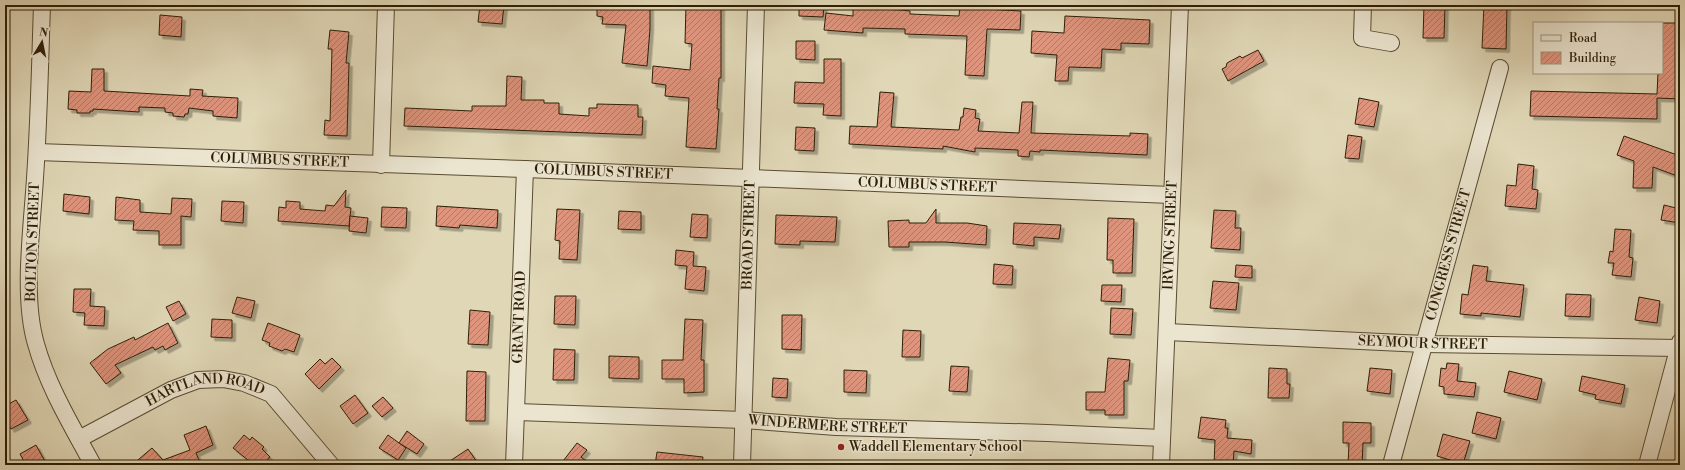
<svg xmlns="http://www.w3.org/2000/svg" width="1685" height="470" viewBox="0 0 1685 470" font-family="'Libre Bodoni',serif">
<style>
.water{fill:url(#water-ripples);stroke:#6b7c67}
.building{fill:url(#building-hatch);stroke:#2e1e05;filter:url(#shadow)}
.lines{fill:none;stroke-linecap:round;stroke-linejoin:round}
.minor-casing{stroke:#5a4c31;stroke-width:18}
.minor{stroke:#ebe5d0;stroke-width:16}
.poi-dot{fill:#8f2418;stroke:#ebe5d0;stroke-width:1.5}
.labels{text-anchor:middle;dominant-baseline:central;stroke-width:3;stroke-linejoin:round;paint-order:stroke}
.street-label{font-size:14px;fill:#2e1e05;stroke:#ebe5d0}
.poi-label{font-size:14px;fill:#2e1e05;stroke:#ebe5d0;text-anchor:start}
</style>
<defs>
<pattern id="water-ripples" width="26" height="14" patternUnits="userSpaceOnUse"><rect width="26" height="14" fill="#94baa9"/><path d="M2 4q2-2 4 0t4 0M15 11q2-2 4 0t4 0" fill="none" stroke="#809f90"/></pattern>
<pattern id="building-hatch" width="6" height="6" patternUnits="userSpaceOnUse"><rect width="6" height="6" fill="#de947d"/><path d="M-1 1l2-2M0 6l6-6M5 7l2-2" fill="none" stroke="#b47864"/></pattern>
<filter id="shadow"><feDropShadow dx="3.5" dy="3.5" stdDeviation="0" flood-color="#0004"/></filter>
</defs>
<rect width="100%" height="100%" fill="#e0d7b6"/>
<filter id="stains"><feTurbulence type="fractalNoise" baseFrequency=".005" numOctaves="4"/><feColorMatrix values="0 0 0 0 .2 0 0 0 0 .09 0 0 0 0 .02 0 0 0 .5 -.17"/></filter>
<radialGradient id="worn" r=".72"><stop offset=".6" stop-color="#630" stop-opacity="0"/><stop offset="1" stop-color="#630" stop-opacity=".3"/></radialGradient>
<path class="water" d="M 1285,5 L 1306,5 C 1298,12 1293,10 1285,5 Z"/>
<g class="building">
<polygon points="480,5 504,5 502,24 478,22"/>
<polygon points="597,5 650,5 650,29 647,66 622,63 626,25 602,24 603,17 597,16"/>
<polygon points="686,5 721,5 721,78 719,78 717,109 719,109 716,149 686,147 689,98 665,96 666,85 652,83 653,66 690,70 692,44 685,43"/>
<polygon points="799,5 824,5 823,17 799,16"/>
<polygon points="960,5 985,6 985,9 1021,11 1020,30 987,29 984,76 965,75 967,36 905,34 905,29 863,28 863,33 824,30 826,13 853,16 853,8 901,10 910,11 910,14 959,16"/>
<polygon points="1424,5 1445,5 1444,38 1423,38"/>
<polygon points="1484,5 1507,5 1506,49 1482,48"/>
<polygon points="160,15 182,17 181,37 159,35"/>
<polygon points="1065,16 1150,20 1149,44 1121,43 1121,50 1102,49 1101,68 1069,67 1068,81 1055,81 1057,55 1031,53 1032,31 1064,33"/>
<polygon points="1662,23 1680,23 1680,99 1657,98 1657,119 1530,116 1531,91 1657,94 1658,73 1662,73"/>
<polygon points="330,30 349,32 346,63 349,63 347,136 324,135 325,120 330,121 332,49 328,49"/>
<polygon points="796,41 815,41 815,60 796,59"/>
<polygon points="1258,50 1264,61 1228,81 1222,69 1226,67 1227,63 1240,56 1242,58"/>
<polygon points="824,59 841,59 841,116 823,115 824,104 794,103 795,82 824,83"/>
<polygon points="92,69 104,69 104,91 190,96 190,89 203,90 202,96 238,98 237,118 213,116 213,111 189,108 188,114 185,114 184,117 173,116 173,113 165,112 165,108 139,107 139,112 93,109 93,111 90,111 90,113 77,113 77,110 68,109 69,91 91,92"/>
<polygon points="507,76 522,77 521,100 544,100 544,103 559,103 559,114 589,116 589,108 597,108 597,104 638,105 638,117 643,117 642,135 404,126 405,108 472,111 472,106 506,106"/>
<polygon points="880,92 894,93 891,127 959,130 961,117 963,117 964,108 976,110 975,118 980,119 978,131 1019,133 1022,102 1033,102 1031,133 1130,136 1130,133 1148,134 1147,155 1040,150 1040,152 1030,151 1029,157 1018,156 1018,150 975,148 975,152 943,146 943,149 849,144 850,126 877,127"/>
<polygon points="1359,98 1379,102 1374,127 1355,124"/>
<polygon points="796,127 815,128 814,151 795,150"/>
<polygon points="1348,135 1362,137 1359,159 1345,158"/>
<polygon points="1624,136 1680,156 1680,177 1653,167 1652,188 1633,188 1634,161 1617,155"/>
<polygon points="1518,164 1534,166 1532,189 1538,190 1536,209 1505,206 1507,185 1516,186"/>
<polygon points="346,190 345,207 351,208 349,226 278,221 279,207 286,208 286,201 300,202 300,209 325,211 326,205 334,206"/>
<polygon points="64,194 90,197 89,214 63,211"/>
<polygon points="116,197 140,200 140,212 171,214 172,198 192,199 191,217 181,216 181,245 159,245 159,231 133,230 134,221 115,220"/>
<polygon points="222,201 244,202 243,223 221,221"/>
<polygon points="1664,205 1680,209 1680,223 1661,220"/>
<polygon points="437,206 498,210 497,228 460,225 459,228 436,226"/>
<polygon points="382,207 407,208 406,228 381,227"/>
<polygon points="557,209 580,210 577,260 559,259 560,241 555,240"/>
<polygon points="936,209 936,223 967,223 987,226 986,245 945,242 909,242 909,247 889,247 888,221 909,220 909,223 926,223"/>
<polygon points="1214,210 1236,211 1235,228 1241,228 1240,250 1211,248"/>
<polygon points="619,211 641,212 641,230 618,229"/>
<polygon points="692,214 708,215 707,238 690,237"/>
<polygon points="776,215 837,217 835,242 800,241 800,245 775,244"/>
<polygon points="350,216 368,218 366,233 349,231"/>
<polygon points="1108,218 1134,219 1132,273 1113,273 1113,260 1107,260"/>
<polygon points="1014,223 1061,225 1059,239 1034,237 1034,246 1013,244"/>
<polygon points="1615,229 1631,230 1629,257 1633,258 1631,277 1612,275 1614,263 1608,263 1610,251 1613,252"/>
<polygon points="676,250 694,252 693,266 706,267 704,291 685,289 687,266 675,265"/>
<polygon points="994,264 1013,266 1012,285 993,284"/>
<polygon points="1236,265 1252,266 1252,278 1235,277"/>
<polygon points="1473,265 1488,267 1486,281 1524,285 1520,317 1481,313 1481,316 1460,314 1462,294 1468,295"/>
<polygon points="1213,281 1239,283 1236,310 1210,308"/>
<polygon points="1102,285 1122,285 1121,302 1101,301"/>
<polygon points="74,289 91,289 90,306 105,307 104,326 84,325 85,313 73,312"/>
<polygon points="1566,294 1591,295 1590,317 1565,316"/>
<polygon points="555,296 576,296 575,325 554,324"/>
<polygon points="237,297 255,301 251,318 232,313"/>
<polygon points="1639,297 1660,301 1657,323 1635,320"/>
<polygon points="179,301 186,314 173,321 166,307"/>
<polygon points="1111,308 1133,309 1131,335 1110,334"/>
<polygon points="470,310 490,312 488,345 468,344"/>
<polygon points="782,315 802,315 801,350 782,349"/>
<polygon points="212,319 232,320 232,338 211,337"/>
<polygon points="685,319 703,320 701,360 704,360 704,392 684,393 684,379 662,379 662,360 683,360"/>
<polygon points="168,323 178,343 165,350 163,346 155,350 153,347 115,365 121,373 106,384 90,363 108,349 134,337 135,340"/>
<polygon points="268,323 300,335 294,352 285,349 282,351 269,346 270,343 262,340"/>
<polygon points="903,330 921,331 920,357 902,357"/>
<polygon points="554,349 575,350 574,380 553,380"/>
<polygon points="609,356 639,357 639,379 609,378"/>
<polygon points="332,358 341,367 319,389 305,374 320,359 325,364"/>
<polygon points="1108,358 1130,360 1128,381 1124,381 1124,415 1105,415 1105,410 1086,410 1086,392 1105,392"/>
<polygon points="1447,363 1459,364 1457,381 1476,383 1474,397 1444,394 1444,387 1439,386 1441,368 1446,369"/>
<polygon points="951,366 969,367 967,392 949,391"/>
<polygon points="1269,368 1287,369 1287,384 1290,384 1289,398 1268,398"/>
<polygon points="1370,368 1392,370 1390,394 1367,391"/>
<polygon points="844,370 867,371 866,393 844,392"/>
<polygon points="467,371 486,372 485,421 466,421"/>
<polygon points="1509,371 1542,379 1537,400 1504,392"/>
<polygon points="1582,376 1625,385 1621,404 1595,399 1596,395 1579,391"/>
<polygon points="773,378 788,379 787,398 772,397"/>
<polygon points="355,395 368,413 353,424 340,406"/>
<polygon points="383,397 393,408 382,417 372,406"/>
<polygon points="16,400 28,420 11,429 5,419 5,406"/>
<polygon points="1477,412 1501,418 1496,439 1472,433"/>
<polygon points="1201,417 1226,420 1225,428 1228,428 1227,438 1252,440 1251,454 1234,451 1233,465 1214,465 1215,440 1198,438"/>
<polygon points="1343,422 1371,423 1371,443 1363,443 1362,465 1348,465 1349,443 1343,443"/>
<polygon points="206,426 213,445 196,453 201,465 132,465 152,448 163,460 190,450 184,435"/>
<polygon points="407,431 424,444 417,454 399,443"/>
<polygon points="1443,434 1470,441 1463,464 1437,456"/>
<polygon points="244,435 250,440 252,437 264,447 262,449 270,457 263,465 254,465 233,448"/>
<polygon points="388,435 406,448 398,460 379,448"/>
<polygon points="577,443 587,450 581,457 591,465 560,465"/>
<polygon points="36,445 47,465 26,465 20,454"/>
<polygon points="468,449 479,465 444,465"/>
<polygon points="657,452 703,457 702,465 655,465"/>
</g>
<g class="lines">
<defs>
<g id="minor">
<path d="M 42,5 C 40,63 39,120 35,178 C 32,228 22,297 36,344 C 48,387 72,426 93,465"/>
<polyline points="1363,5 1362,38 1391,43"/>
<path id="s1" d="M 37,152 L 525,169 L 1171,195"/>
<polyline points="381,165 386,5"/>
<path id="s2" d="M 1167,332 L 1424,344 L 1678,348"/>
<path id="s3" d="M 517,412 L 743,420 L 836,427 L 1047,433 L 1162,438"/>
<path id="s4" d="M 79,439 L 171,390 L 198,380 L 223,379 L 244,383 L 271,394 L 331,465"/>
<path id="s5" d="M 514,465 L 525,169"/>
<path id="s6" d="M 742,465 L 756,5"/>
<path id="s7" d="M 1161,465 C 1168,312 1173,158 1180,5"/>
<path id="s8" d="M 1391,465 L 1500,68"/>
<polyline points="1647,465 1680,342"/>
</g>
</defs>
<use href="#minor" class="minor-casing"/>
<use href="#minor" class="minor"/>
</g>
<circle class="poi-dot" cx="841" cy="447" r="4"/>
<g class="labels">
<g class="street-label">
<text stroke="none"><textPath href="#s1" startOffset="243">COLUMBUS STREET</textPath></text>
<text stroke="none"><textPath href="#s1" startOffset="567">COLUMBUS STREET</textPath></text>
<text stroke="none"><textPath href="#s1" startOffset="891">COLUMBUS STREET</textPath></text>
<text stroke="none"><textPath href="#s6" startOffset="230">BROAD STREET</textPath></text>
<text stroke="none"><textPath href="#s7" startOffset="230">IRVING STREET</textPath></text>
<text transform="translate(33 242) rotate(-88)">BOLTON STREET</text>
<text stroke="none"><textPath href="#s8" startOffset="218">CONGRESS STREET</textPath></text>
<text stroke="none"><textPath href="#s5" startOffset="148">GRANT ROAD</textPath></text>
<text stroke="none"><textPath href="#s2" startOffset="256">SEYMOUR STREET</textPath></text>
<text stroke="none"><textPath href="#s4" startOffset="139">HARTLAND ROAD</textPath></text>
<text stroke="none"><textPath href="#s3" startOffset="311">WINDERMERE STREET</textPath></text>
</g>
<g class="poi-label">
<text x="849" y="447">Waddell Elementary School</text>
</g>
</g>
<rect width="1685" height="470" fill="none" stroke="#e0d7b6" stroke-width="20"/>
<rect x="6" y="6" width="1673" height="458" fill="none" stroke="#2e1e05" stroke-width="2"/>
<rect x="10" y="10" width="1665" height="450" fill="none" stroke="#2e1e05"/>
<rect x="1533" y="22" width="130" height="52" fill="#ebe5d0" stroke="#9f957f"/>
<rect x="1541" y="35" width="20" height="6" fill="#ebe5d0" stroke="#9f957f"/>
<text x="1569" y="42" font-size="12" fill="#2e1e05">Road</text>
<rect x="1541" y="52" width="20" height="12" fill="url(#building-hatch)" stroke="#9f957f"/>
<text x="1569" y="62" font-size="12" fill="#2e1e05">Building</text>
<g transform="translate(42 42) rotate(10)" stroke="#ebe5d0" stroke-width="3" paint-order="stroke">
<path d="M0-3L7 15L0 10L-7 15Z" fill="#2e1e05"/>
<text y="-6" font-size="11" font-weight="bold" text-anchor="middle" fill="#2e1e05">N</text>
</g>
<rect width="100%" height="100%" filter="url(#stains)"/>
<rect width="100%" height="100%" fill="url(#worn)"/>
</svg>
